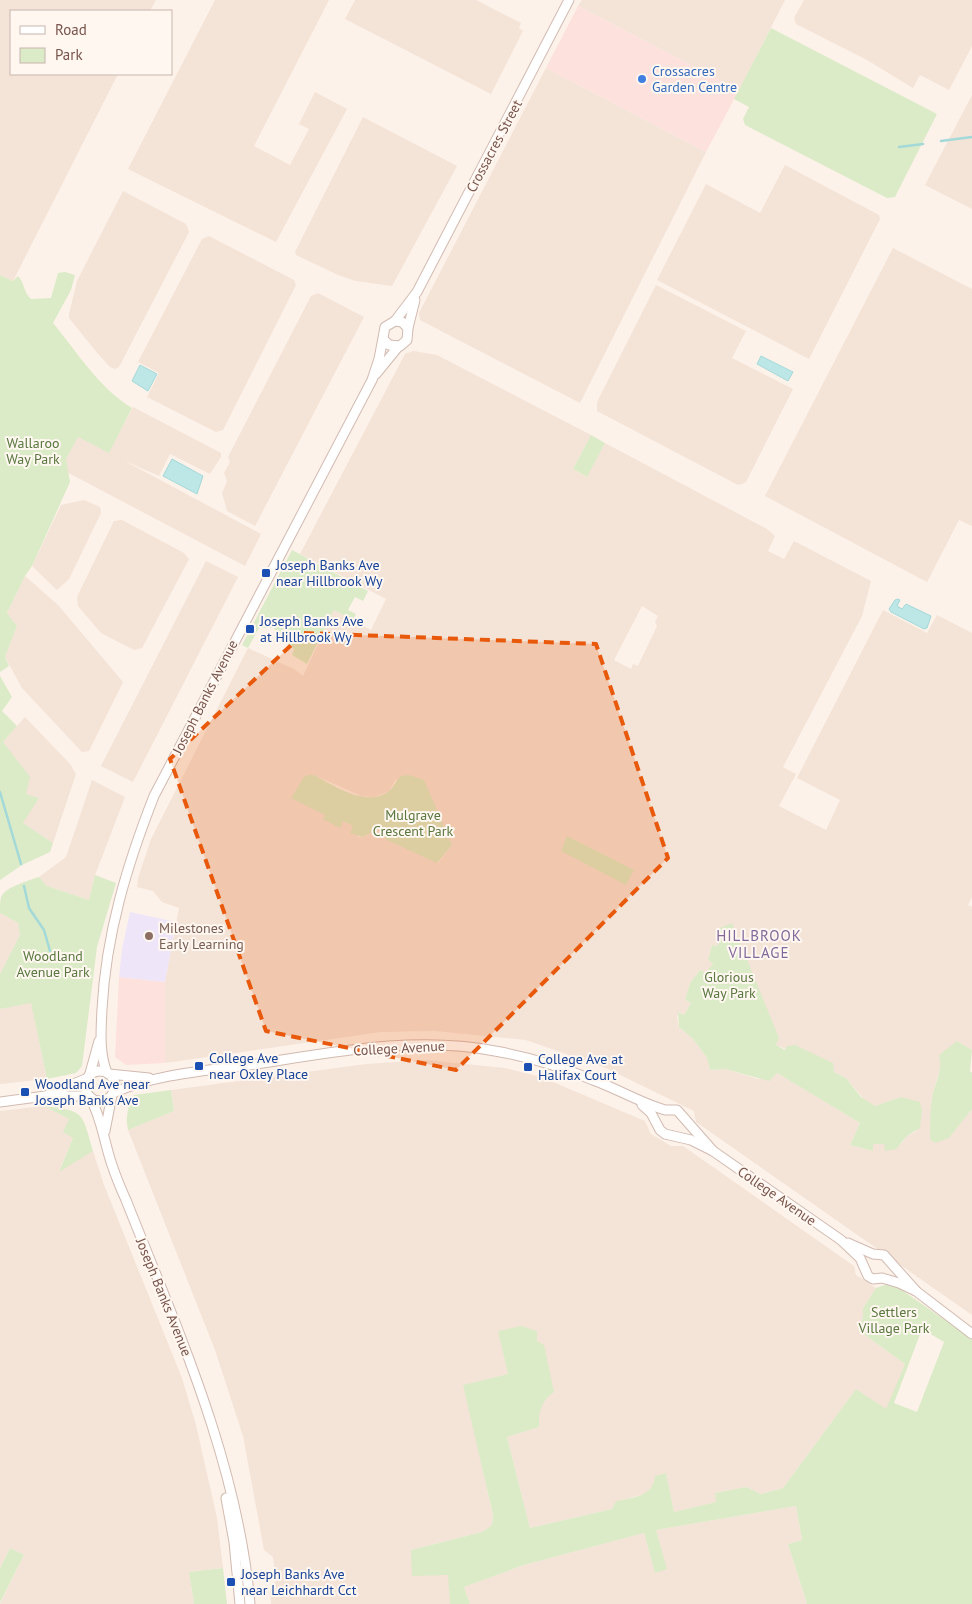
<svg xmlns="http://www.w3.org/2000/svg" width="972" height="1604" viewBox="0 0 972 1604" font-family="'PT Sans',sans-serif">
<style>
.residential{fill:#f4e3d7;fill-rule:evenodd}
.commercial{fill:#fde1dd}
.education{fill:#efe5f9}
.green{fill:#dbebc7;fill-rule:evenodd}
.water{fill:#bde7e6;stroke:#a3d9d9}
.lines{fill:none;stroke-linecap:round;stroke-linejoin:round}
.stream{stroke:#a3d9d9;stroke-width:2.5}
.tertiary-casing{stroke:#d2bab1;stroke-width:11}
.tertiary{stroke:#fff;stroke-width:9}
.marked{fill:#e8590c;fill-opacity:0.2;stroke:#e8590c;stroke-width:4;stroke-dasharray:10 6;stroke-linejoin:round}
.shop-dot{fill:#3f7fe0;stroke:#fff7f0;stroke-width:2}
.transit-dot{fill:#1a4fb4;stroke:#fff7f0;stroke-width:2}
.education-dot{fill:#8d6e63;stroke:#fff7f0;stroke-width:2}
.labels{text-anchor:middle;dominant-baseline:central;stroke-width:4;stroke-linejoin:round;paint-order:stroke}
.shop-label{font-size:14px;fill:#366cbe;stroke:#fff7f0;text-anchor:start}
.street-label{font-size:14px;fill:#78544c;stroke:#fff7f0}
.park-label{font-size:14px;fill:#597841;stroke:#fff7f0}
.transit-label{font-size:14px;fill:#164399;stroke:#fff7f0;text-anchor:start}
.education-label{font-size:14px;fill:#785e54;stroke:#fff7f0;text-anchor:start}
.neighbourhood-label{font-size:15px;letter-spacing:1px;fill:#82689b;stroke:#fff7f0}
</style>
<rect width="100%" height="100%" fill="#fdf2e9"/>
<g class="residential">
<polygon points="0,0 156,0 150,11 11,11 11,74 118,74 13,281 0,275"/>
<polygon points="215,0 329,0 254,146 290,165 309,129 299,124 315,92 347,109 276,242 128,169"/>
<polygon points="355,0 476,0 521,23 519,28 523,31 491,94 345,19"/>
<polygon points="582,0 785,0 739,90 578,6"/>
<polygon points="804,0 972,0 972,46 949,90 920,75 913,88 867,60 796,24 794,18"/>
<polygon points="546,68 706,152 580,403 420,320 419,313"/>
<polygon points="972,95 972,209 925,185"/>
<polygon points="363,117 457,166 392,286 356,281 338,275 296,255 295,252"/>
<polygon points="785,165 879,215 880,219 809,359 657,280 706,184 760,213"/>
<polygon points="123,191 186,224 189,232 119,367 115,369 110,367 99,355 69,318 69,314 77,281"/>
<polygon points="209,236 294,280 296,285 223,430 216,432 147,397 159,373 138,362 202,239"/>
<polygon points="893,248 972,289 972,526 959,520 927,582 765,496"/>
<polygon points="656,285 746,331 732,358 793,389 746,482 742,484 738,485 597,411 597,402"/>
<polygon points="318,293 364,317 255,526 227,511 222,493 227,481 224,473 230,462 228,457 311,296"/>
<path d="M 413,351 L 437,355 L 591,435 L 573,469 L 586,477 L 605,443 L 767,529 L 775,536 L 768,551 L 784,559 L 794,541 L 871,581 L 862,616 L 783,767 L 796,774 L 779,806 L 826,830 L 840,800 L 797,778 L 883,610 L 927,633 L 937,615 L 972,633 L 972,897 L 968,905 L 972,907 L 972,1050 L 957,1041 L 941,1066 L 932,1096 L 930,1132 L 949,1138 L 972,1109 L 972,1315 L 696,1122 L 694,1111 L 606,1068 L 526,1040 L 435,1031 L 381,1032 L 165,1063 L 165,982 L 179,908 L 162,902 L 153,891 L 137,887 L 138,878 L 151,839 L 248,648 L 294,669 L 303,676 L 334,610 L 371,630 L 386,599 L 300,554 L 405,354 ZM 642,606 L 658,616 L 655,622 L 657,626 L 638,666 L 633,664 L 631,669 L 614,660 ZM 314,775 L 361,796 L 374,797 L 389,791 L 396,779 L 452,845 L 438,863 L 378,829 L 364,837 L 358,837 L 353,826 L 343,821 L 339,828 L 325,815 ZM 720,928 L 779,1038 L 776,1045 L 832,1068 L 834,1072 L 846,1078 L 867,1103 L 875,1106 L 901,1097 L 917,1131 L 907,1136 L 901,1144 L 873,1144 L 873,1151 L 850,1145 L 860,1123 L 777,1073 L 758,1079 L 725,1069 L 710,1070 L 707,1058 L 693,1039 L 679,1027 L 677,1017 L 679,1012 L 684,1015 L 691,1003 L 685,1000 L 690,983 L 700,970 L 705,974 L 713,964 L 708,960 L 712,945 L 718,946 L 719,935 L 714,934 Z"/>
<polygon points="133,407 221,453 221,457 210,474 170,454 159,476 123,460 261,534 245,566 61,469 78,436 109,452"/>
<polygon points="84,500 100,507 101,513 69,579 57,590 32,566 61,505"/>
<polygon points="122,520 184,553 189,559 142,648 134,650 101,633 78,606 77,597 114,521"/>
<polygon points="206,561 238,577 133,782 101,766"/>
<polygon points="25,576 58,605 123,682 89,751 82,752 22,688 5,657 17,626 7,613"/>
<polygon points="25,717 70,764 76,774 53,843 23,823 26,794 3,742"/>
<polygon points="92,780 125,797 95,875 89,900 47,886 39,877 66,857"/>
<polygon points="0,913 18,923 20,935 0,974"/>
<polygon points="31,1002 47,1079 0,1084 0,1009"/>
<polygon points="425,1060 505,1068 541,1077 645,1121 651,1134 671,1146 683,1146 854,1266 856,1275 876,1288 863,1308 863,1317 858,1330 905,1364 889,1406 886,1410 856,1389 783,1488 761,1494 746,1487 715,1493 717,1502 674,1512 666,1474 645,1494 617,1501 612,1509 530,1528 507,1437 539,1427 539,1411 545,1398 502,1331 499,1331 508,1374 464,1385 493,1516 492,1525 482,1532 411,1550 449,1575 450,1604 271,1604 270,1590 276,1580 273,1557 264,1550 243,1436 215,1350 128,1130 174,1111 171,1090 366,1064"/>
<polygon points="44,1106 69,1119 73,1138 59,1171 93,1151 104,1185 182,1378 196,1425 217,1518 223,1568 189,1572 194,1604 0,1604 24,1555 10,1548 0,1568 0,1111"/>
<polygon points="796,1506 802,1540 788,1544 807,1604 470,1604 464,1587 524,1565 644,1533 655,1572 666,1569 656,1530"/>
</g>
<g class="commercial">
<polygon points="578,6 739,90 706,152 546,68"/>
<polygon points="119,977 165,982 165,1063 126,1065 115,1057"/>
</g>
<polygon class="education" points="130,912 176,922 165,982 119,977 122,949"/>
<g class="green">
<polygon points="771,28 937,114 895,197 887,198 745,125 743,119 749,107 734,99"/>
<path d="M 65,272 L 75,275 L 71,290 L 53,323 C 77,352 100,389 132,408 L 109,453 L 78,437 L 66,459 L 70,482 L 32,566 L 25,576 L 7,613 L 17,626 L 5,657 L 9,666 L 0,672 L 0,275 L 13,281 L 18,276 C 25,283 23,292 31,299 L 51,298 L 58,273 Z"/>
<polygon points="591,435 605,443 587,477 573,469"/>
<polygon points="292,550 368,591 363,601 355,597 348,610 356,614 353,620 334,610 307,664 292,655 294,649 278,637 274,628 259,628 248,648 242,645"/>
<polygon points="0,676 12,697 2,711 17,726 3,742 30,777 26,794 39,798 23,823 53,843 50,852 22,865 0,880"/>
<path d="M 308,775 L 314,775 C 335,786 366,808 389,791 C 394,787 396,780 401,776 L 409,775 L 424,780 L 452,845 L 437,863 L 387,840 L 378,829 L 363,837 L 350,833 L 353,826 L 343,821 L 340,828 L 323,819 L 325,815 L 291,798 L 304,777 Z"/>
<polygon points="567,836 634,870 626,885 561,851"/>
<path d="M 95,875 L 116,883 L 97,947 L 82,1066 L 76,1073 L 47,1079 L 31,1003 L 0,1009 L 0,974 L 20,935 L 18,923 L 0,913 C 0,908 0,901 1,897 C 5,887 30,880 39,877 L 47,886 L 89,900 Z"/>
<polygon points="732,923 779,1038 776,1045 785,1050 787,1046 795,1045 833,1063 834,1072 846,1078 861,1097 875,1106 901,1097 920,1102 922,1110 920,1128 907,1136 896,1149 885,1151 884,1144 873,1144 873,1151 850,1145 860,1123 777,1073 769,1081 725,1069 710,1070 707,1058 693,1039 679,1027 678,1012 684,1015 691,1003 685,1000 690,983 700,970 705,973 713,964 708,960 712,945 718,946 719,936 714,934 720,928"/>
<path d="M 957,1041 L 972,1050 L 970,1071 L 972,1073 L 972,1109 L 949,1138 L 935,1143 L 930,1139 C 930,1126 930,1111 932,1098 C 935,1082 943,1072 939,1055 Z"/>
<path d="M 171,1090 L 174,1111 L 128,1130 C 125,1116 128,1107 134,1095 Z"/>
<path d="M 44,1106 C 85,1111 82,1112 93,1151 L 59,1172 L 73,1138 L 63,1132 L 69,1119 Z"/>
<path d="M 888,1284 L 899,1288 L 972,1339 L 972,1604 L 807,1604 L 788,1544 L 802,1540 L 796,1506 L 656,1530 L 667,1569 L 655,1573 L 644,1533 L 524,1565 L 464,1587 L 470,1604 L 450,1604 L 448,1575 L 412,1576 L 411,1550 L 482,1532 L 492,1525 L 493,1515 L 463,1385 L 508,1374 L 498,1331 L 521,1326 L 537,1331 L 537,1341 L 544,1345 L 554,1392 C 541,1401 539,1411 539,1427 L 507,1437 L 530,1528 L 612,1509 L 616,1501 C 634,1497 653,1497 655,1476 L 666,1473 L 674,1512 L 716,1502 L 715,1493 L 746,1487 L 761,1494 L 783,1488 L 856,1389 L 886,1409 L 905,1364 L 858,1330 L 863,1317 L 863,1308 L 876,1288 ZM 922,1329 L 944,1342 L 917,1412 L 894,1403 Z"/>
<polygon points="10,1548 24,1555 0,1603 0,1568"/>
<polygon points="223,1568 227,1604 194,1604 189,1572"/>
</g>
<g class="water">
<polygon points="761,356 793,372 788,381 757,364"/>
<polygon points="140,365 157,374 148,391 132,381"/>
<polygon points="172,459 203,476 197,494 163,476"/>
<polygon points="898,599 900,600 897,606 902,609 906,604 931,616 927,628 924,629 891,612 889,609 895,600"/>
</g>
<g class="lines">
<g class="stream">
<polyline points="941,141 972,137"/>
<polyline points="899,147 923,144"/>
<polyline points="0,792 21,864"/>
<polyline points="24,886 29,908 44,930 50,951"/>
</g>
<defs>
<g id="tertiary">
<polyline points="395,321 417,292 569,0"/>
<polyline points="408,328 415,300"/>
<polyline points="376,374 398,347"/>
<circle cx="100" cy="1086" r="15"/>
<path d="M 107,1073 C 99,1052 101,1031 102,1009 C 106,934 127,865 154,796 L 372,380 L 379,359 L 385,327 L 395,321 L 402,322 L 408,328 L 407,340 L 400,346 L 389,345 L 383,339"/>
<polyline points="109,1074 149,1078"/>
<polyline points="89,1077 99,1041"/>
<path d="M 113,1093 C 156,1074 204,1071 250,1065 C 330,1053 414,1035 495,1051 C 529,1057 562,1067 593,1080 C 615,1088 634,1099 656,1107 L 665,1110 L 677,1110 L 713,1151"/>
<polyline points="49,1094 88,1078"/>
<path d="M 90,1097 C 102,1119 104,1142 112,1165 C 116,1177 121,1189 126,1200 C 178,1331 238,1463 250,1604"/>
<polyline points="0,1102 45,1096 89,1096"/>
<polyline points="642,1105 651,1113 660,1130 665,1134 691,1140 713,1151 841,1240 860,1258 868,1276 873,1279 882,1278 899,1283 916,1291"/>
<polyline points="105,1131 112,1095"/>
<polyline points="848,1243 873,1254 884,1255 916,1291 972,1334"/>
<polyline points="226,1498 234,1542 240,1604"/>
</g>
</defs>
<use href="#tertiary" class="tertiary-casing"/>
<use href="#tertiary" class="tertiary"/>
</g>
<path class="marked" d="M 304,633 L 596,644 L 668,858 L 456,1070 L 266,1031 L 170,759 Z"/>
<circle class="shop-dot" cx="642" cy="79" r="5"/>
<g class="transit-dot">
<rect x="261" y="568" width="10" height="10" rx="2.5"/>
<rect x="245" y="624" width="10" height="10" rx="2.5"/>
<rect x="194" y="1061" width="10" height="10" rx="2.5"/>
<rect x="523" y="1062" width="10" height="10" rx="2.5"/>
<rect x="20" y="1087" width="10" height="10" rx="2.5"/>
<rect x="226" y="1577" width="10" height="10" rx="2.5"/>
</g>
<circle class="education-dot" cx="149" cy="936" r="5"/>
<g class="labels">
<g class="shop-label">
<text x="652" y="71">Crossacres<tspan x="652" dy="16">Garden Centre</tspan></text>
</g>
<g class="street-label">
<text transform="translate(494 146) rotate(-62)">Crossacres Street</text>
<text transform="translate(205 697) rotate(-63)">Joseph Banks Avenue</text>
<text transform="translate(399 1048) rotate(-3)">College Avenue</text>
<text transform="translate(777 1196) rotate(35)">College Avenue</text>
<text transform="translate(164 1297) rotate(68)">Joseph Banks Avenue</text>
</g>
<g class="park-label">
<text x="33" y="443">Wallaroo<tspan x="33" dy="16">Way Park</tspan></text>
<text x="413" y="815">Mulgrave<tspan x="413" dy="16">Crescent Park</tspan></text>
<text x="53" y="956">Woodland<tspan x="53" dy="16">Avenue Park</tspan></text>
<text x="729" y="977">Glorious<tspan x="729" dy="16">Way Park</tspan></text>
<text x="894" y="1312">Settlers<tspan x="894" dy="16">Village Park</tspan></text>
</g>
<g class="transit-label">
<text x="276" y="565">Joseph Banks Ave<tspan x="276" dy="16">near Hillbrook Wy</tspan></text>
<text x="260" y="621">Joseph Banks Ave<tspan x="260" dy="16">at Hillbrook Wy</tspan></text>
<text x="209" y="1058">College Ave<tspan x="209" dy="16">near Oxley Place</tspan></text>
<text x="538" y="1059">College Ave at<tspan x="538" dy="16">Halifax Court</tspan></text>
<text x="35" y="1084">Woodland Ave near<tspan x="35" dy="16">Joseph Banks Ave</tspan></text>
<text x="241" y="1574">Joseph Banks Ave<tspan x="241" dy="16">near Leichhardt Cct</tspan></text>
</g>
<g class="education-label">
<text x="159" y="928">Milestones<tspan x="159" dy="16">Early Learning</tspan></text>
</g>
<g class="neighbourhood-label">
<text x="759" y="935">HILLBROOK<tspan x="759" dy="17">VILLAGE</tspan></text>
</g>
</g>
<rect x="10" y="10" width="162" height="65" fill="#fff7f0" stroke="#c9b6ae"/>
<rect x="20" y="26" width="25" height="8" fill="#ffffff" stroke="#c9b6ae"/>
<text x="55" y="35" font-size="15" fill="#78544c">Road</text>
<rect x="20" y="48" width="25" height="15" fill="#dbebc7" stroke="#c9b6ae"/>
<text x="55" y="60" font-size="15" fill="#78544c">Park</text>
</svg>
